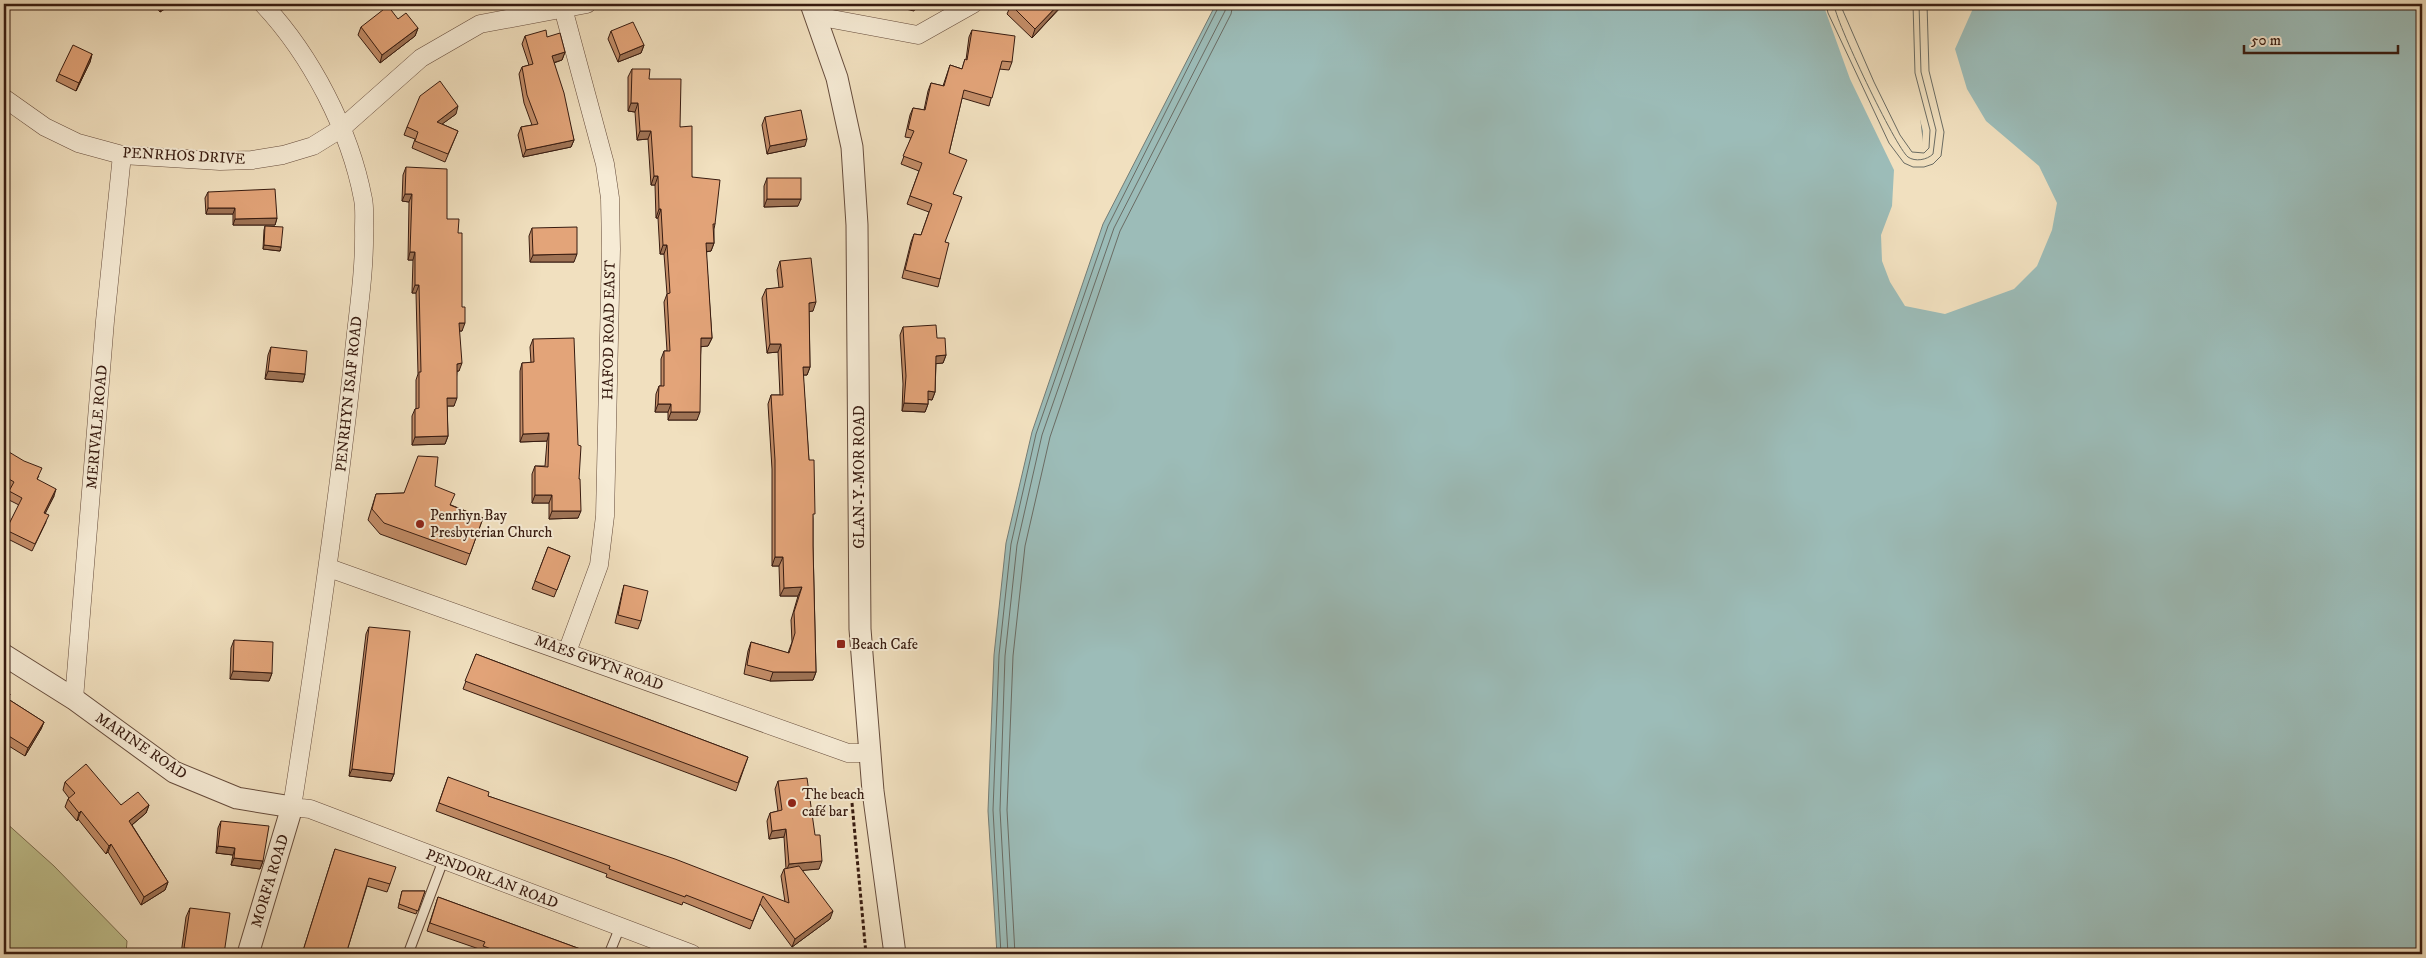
<svg xmlns="http://www.w3.org/2000/svg" width="2426" height="958" viewBox="0 0 2426 958" font-family="'IM FELL DW Pica',serif">
<style>
.green{fill:#c0c18e;stroke:#7c6e4f}
.water{fill:#9cbcb8;stroke:#747c75}
.pier{fill:#f1e0bf}
.lines{fill:none;stroke-linecap:round;stroke-linejoin:round}
.shore{stroke:#6a6c64;stroke-width:1}
.service-casing{stroke:#664c3c;stroke-width:11}
.minor-casing{stroke:#664c3c;stroke-width:19}
.tertiary-casing{stroke:#664c3c;stroke-width:23}
.path{stroke:#371b10;stroke-width:3;stroke-dasharray:4 2.5;stroke-linecap:butt}
.service{stroke:#f6ebd5;stroke-width:9}
.minor{stroke:#f6ebd5;stroke-width:18}
.tertiary{stroke:#f6ebd5;stroke-width:21}
.wall{fill:#c38d68;stroke:#371b10}
.shaded-wall{fill:#9f7355;stroke:#371b10}
.building{fill:#e3a479;stroke:#371b10}
.poi-dot{fill:#8f2418;stroke:#f6ebd5;stroke-width:2}
.labels{text-anchor:middle;dominant-baseline:central;stroke-width:4;stroke-linejoin:round;paint-order:stroke}
.street-label{font-size:15px;fill:#371b10;stroke:#f6ebd5}
.poi-label{font-size:15px;fill:#371b10;stroke:#f6ebd5;text-anchor:start}
</style>
<rect width="100%" height="100%" fill="#f1e0bf"/>
<filter id="stains"><feTurbulence type="fractalNoise" baseFrequency=".004" numOctaves="4"/><feColorMatrix values="0 0 0 0 .2 0 0 0 0 .09 0 0 0 0 .02 0 0 0 .5 -.17"/></filter>
<radialGradient id="worn" r=".72"><stop offset=".6" stop-color="#630" stop-opacity="0"/><stop offset="1" stop-color="#630" stop-opacity=".3"/></radialGradient>
<polygon class="green" points="4,821 54,866 127,941 126,954 4,954"/>
<polygon class="water" points="1216,4 1844,4 1878,80 1915,148 1924,148 1908,4 2422,4 2422,954 997,954 988,811 994,655 1006,543 1032,432 1103,224"/>
<polygon class="pier" points="1823,4 1847,4 1880,79 1907,131 1916,145 1922,145 1923,131 1908,74 1906,4 1975,4 1955,49 1967,89 1986,121 2039,166 2057,203 2052,230 2037,266 2014,289 1945,314 1905,306 1890,282 1882,261 1881,235 1892,206 1894,170 1850,79"/>
<g class="lines">
<g class="shore">
<polyline points="1826,4 1828,13 1889,143 1904,163 1913,167 1924,167 1933,164 1941,156 1944,132 1929,71 1927,4"/>
<path d="M 1834,4 C 1834,19 1896,148 1908,157 C 1915,162 1927,160 1933,154 L 1936,130 L 1921,72 L 1919,4"/>
<polyline points="1840,4 1874,82 1900,135 1912,152 1924,153 1929,148 1930,130 1915,73 1913,4"/>
<polyline points="1001,954 993,810 999,655 1011,544 1036,434 1108,226 1220,4"/>
<polyline points="1008,954 1000,810 1005,656 1017,545 1042,435 1114,228 1225,11 1226,4"/>
<polyline points="1015,954 1007,810 1013,656 1025,546 1050,437 1120,231 1231,14 1233,4"/>
</g>
<defs>
<g id="service">
<polyline points="408,954 443,861"/>
<polyline points="609,954 620,927"/>
</g>
<g id="minor">
<path d="M 263,4 C 311,55 350,130 363,199 C 365,209 364,219 364,229 C 365,273 357,318 353,362 C 337,511 315,659 292,807 L 310,809 L 692,954"/>
<polyline points="563,8 605,164 610,198 611,249 605,516 599,565 567,652"/>
<polyline points="816,16 918,35 973,4"/>
<polyline points="4,98 45,127 78,143 122,155 220,161 252,160 283,155 313,146 342,128 421,58 480,24 587,4"/>
<polyline points="329,568 848,753 869,753"/>
<polyline points="74,699 105,321 122,155"/>
</g>
<g id="tertiary">
<polyline points="811,4 837,78 852,147 857,225 860,629 873,791 895,954"/>
<polyline points="4,655 74,699 174,772 237,798 292,807 248,954"/>
</g>
</defs>
<use href="#service" class="service-casing"/>
<use href="#minor" class="minor-casing"/>
<use href="#tertiary" class="tertiary-casing"/>
<polyline class="path" points="852,803 866,954"/>
<use href="#service" class="service"/>
<use href="#minor" class="minor"/>
<use href="#tertiary" class="tertiary"/>
</g>
<g class="wall">
<polygon points="154,4 172,4 160,12"/>
<polygon points="878,4 917,4 914,11 885,4 879,6"/>
<polygon points="1011,5 1063,5 1032,38 1007,14"/>
<polygon points="398,19 418,28 415,36 380,63 358,35 361,27"/>
<polygon points="972,30 1012,62 1009,70 999,69 989,106 962,98 949,153 953,194 945,242 940,279 938,287 902,278 911,242 914,234 921,235 929,212 907,204 919,171 901,164 911,138 905,137 910,115 913,108 924,110 928,91 931,83 943,86 950,65 962,69 965,59 966,60 969,37"/>
<polygon points="611,31 644,45 641,53 618,62 608,39"/>
<polygon points="525,36 547,37 565,52 562,60 554,63 574,140 571,147 523,157 518,135 521,127 532,125 524,103 519,74 522,67 529,65 522,44"/>
<polygon points="92,54 90,62 76,91 56,81 59,74"/>
<polygon points="632,69 649,79 680,127 692,177 715,224 714,229 714,243 711,251 706,252 712,338 708,346 701,346 697,420 668,420 668,412 655,412 656,394 659,386 661,386 661,359 664,351 667,351 664,302 667,294 664,254 660,254 658,218 656,218 655,185 651,185 648,139 637,140 635,112 628,111 628,77"/>
<polygon points="456,114 442,124 458,131 445,162 412,148 415,139 404,135 407,127"/>
<polygon points="765,117 805,146 767,154 762,125"/>
<polygon points="406,167 458,233 462,331 459,331 459,371 457,371 454,406 447,406 448,436 445,444 412,445 412,416 415,409 416,409 416,380 418,374 416,293 412,293 413,260 408,260 409,202 402,201 403,175"/>
<polygon points="767,178 798,206 764,207 764,186"/>
<polygon points="208,192 277,218 275,225 233,225 233,214 206,214 205,198"/>
<polygon points="265,226 281,247 280,251 263,249 264,230"/>
<polygon points="532,228 574,262 530,262 529,236"/>
<polygon points="780,261 813,311 809,311 810,367 807,375 803,375 813,519 813,546 816,672 813,680 770,681 744,674 748,651 751,642 788,653 792,642 791,620 798,596 780,596 779,566 772,566 772,469 768,404 771,395 780,395 778,352 767,353 762,298 766,289 779,288 777,270"/>
<polygon points="903,327 937,338 946,355 943,363 936,363 935,392 932,400 928,399 928,404 925,412 902,411 903,384 900,335"/>
<polygon points="533,339 579,479 578,518 549,519 549,503 532,503 532,474 535,466 545,466 547,441 520,442 520,371 522,363 531,363 530,347"/>
<polygon points="271,347 305,374 303,382 265,379 268,355"/>
<polygon points="4,449 39,476 37,479 54,496 45,513 46,522 32,551 4,537 6,530 19,505 7,499 10,489 4,485"/>
<polygon points="435,486 451,505 483,518 466,565 380,534 368,520 376,494 404,493"/>
<polygon points="548,547 570,556 554,597 532,589"/>
<polygon points="624,585 641,621 638,629 615,623 622,593"/>
<polygon points="369,627 394,774 391,781 349,776 366,634"/>
<polygon points="234,640 272,673 269,681 230,679 231,648"/>
<polygon points="476,654 748,757 736,791 463,689"/>
<polygon points="4,691 10,694 8,699 44,722 41,729 25,756 4,743"/>
<polygon points="448,777 488,796 785,902 781,876 784,869 786,869 784,837 769,839 767,821 770,813 778,811 775,789 778,781 819,869 802,870 830,919 792,947 760,904 750,929 683,902 682,905 606,877 607,874 436,811"/>
<polygon points="65,782 121,805 149,805 146,813 132,825 168,882 165,890 141,905 108,852 106,854 78,819 77,821 65,807 68,799 69,798 63,790"/>
<polygon points="221,821 263,861 260,869 231,865 233,855 216,853 218,828"/>
<polygon points="335,849 390,884 387,892 367,886 346,954 302,954"/>
<polygon points="402,891 425,891 416,914 398,908"/>
<polygon points="438,897 594,954 481,954 482,950 427,931"/>
<polygon points="190,908 224,954 181,954 186,917"/>
</g>
<g class="shaded-wall">
<polygon points="164,4 172,4 160,12 163,5"/>
<polygon points="1059,4 1063,4 1032,38 1035,29"/>
<polygon points="418,28 415,36 380,63 382,55"/>
<polygon points="644,45 641,53 618,62 620,55"/>
<polygon points="565,52 562,60 549,64 552,56"/>
<polygon points="92,54 90,62 76,91 79,83"/>
<polygon points="631,103 638,103 635,112 628,111"/>
<polygon points="458,106 456,114 434,130 437,122"/>
<polygon points="640,131 651,131 648,139 637,140"/>
<polygon points="807,139 805,146 767,154 770,146"/>
<polygon points="574,140 571,147 523,157 526,150"/>
<polygon points="654,176 658,176 655,185 651,185"/>
<polygon points="405,194 412,194 409,202 402,201"/>
<polygon points="767,199 801,199 798,206 764,207"/>
<polygon points="208,208 235,208 233,214 206,214"/>
<polygon points="659,209 661,209 658,218 656,218"/>
<polygon points="277,218 275,225 233,225 235,219"/>
<polygon points="706,243 714,243 711,251 703,252"/>
<polygon points="264,245 281,247 280,251 263,249"/>
<polygon points="663,245 667,245 664,254 660,254"/>
<polygon points="410,252 415,252 413,260 408,260"/>
<polygon points="577,254 574,262 530,262 533,255"/>
<polygon points="415,285 419,285 416,293 412,293"/>
<polygon points="816,302 813,311 806,312 809,303"/>
<polygon points="459,323 465,323 462,331 456,331"/>
<polygon points="701,338 712,338 708,346 698,347"/>
<polygon points="770,344 781,344 778,352 767,353"/>
<polygon points="946,355 943,363 933,364 936,356"/>
<polygon points="462,363 459,371 454,371 457,364"/>
<polygon points="803,367 810,367 807,375 800,375"/>
<polygon points="268,371 305,374 303,382 265,379"/>
<polygon points="928,391 935,392 932,400 925,399"/>
<polygon points="447,398 457,398 454,406 444,406"/>
<polygon points="904,403 928,404 925,412 902,411"/>
<polygon points="658,404 671,404 668,412 655,412"/>
<polygon points="671,412 700,412 697,420 668,420"/>
<polygon points="549,433 547,441 520,442 523,434"/>
<polygon points="448,436 445,444 412,445 415,437"/>
<polygon points="56,489 54,496 42,520 44,513"/>
<polygon points="535,495 552,495 549,503 532,503"/>
<polygon points="552,511 581,511 578,518 549,519"/>
<polygon points="775,557 783,557 779,566 772,566"/>
<polygon points="802,587 798,596 780,596 784,588"/>
<polygon points="233,671 272,673 269,681 230,679"/>
<polygon points="773,672 816,672 813,680 770,681"/>
<polygon points="44,722 41,729 25,756 28,748"/>
<polygon points="352,769 394,774 391,781 349,776"/>
<polygon points="149,805 146,813 127,829 129,821"/>
<polygon points="81,811 78,819 77,821 79,813"/>
<polygon points="786,829 784,837 769,839 772,831"/>
<polygon points="111,844 108,852 106,854 109,846"/>
<polygon points="218,846 235,848 233,855 216,853"/>
<polygon points="234,858 263,861 260,869 231,865"/>
<polygon points="822,861 819,869 786,872 789,864"/>
<polygon points="168,882 165,890 141,905 144,897"/>
<polygon points="833,911 830,919 792,947 795,939"/>
</g>
<g class="building">
<polygon points="1012,4 1059,4 1035,29 1011,5"/>
<polygon points="388,6 398,19 406,13 418,28 382,55 361,27"/>
<polygon points="633,22 644,45 620,55 611,31"/>
<polygon points="546,30 547,37 560,33 565,52 552,56 564,93 574,140 526,150 521,127 538,124 527,95 522,67 533,64 525,36"/>
<polygon points="972,30 1015,36 1012,62 1002,61 992,98 964,90 949,153 967,160 953,194 962,197 945,242 949,243 940,279 905,270 914,234 921,235 932,204 910,196 922,163 903,156 914,131 908,129 913,108 925,110 931,83 944,86 950,65 962,69 965,59 967,60"/>
<polygon points="73,45 92,54 79,83 59,74"/>
<polygon points="632,69 650,69 649,79 681,79 680,127 692,126 692,177 720,180 715,224 713,224 714,243 706,243 712,338 701,338 700,412 671,412 671,404 658,404 659,386 664,386 664,351 670,351 667,294 670,293 667,245 663,245 661,209 659,209 658,176 654,176 651,131 640,131 638,103 631,103"/>
<polygon points="440,81 458,106 437,122 458,131 448,154 415,141 418,132 407,127 420,96"/>
<polygon points="801,110 807,139 770,146 765,117"/>
<polygon points="406,167 447,169 447,219 459,219 458,233 462,233 462,307 465,307 465,323 459,323 462,363 457,364 457,398 447,398 448,436 415,437 415,409 419,408 419,372 421,372 419,285 415,285 415,252 410,252 412,194 405,194"/>
<rect x="767" y="178" width="34" height="21"/>
<polygon points="275,189 277,218 235,219 235,208 208,208 208,192"/>
<polygon points="265,226 283,227 281,247 264,245"/>
<polygon points="577,227 577,254 533,255 532,228"/>
<polygon points="811,258 816,302 809,303 810,367 803,367 809,460 814,460 815,514 813,514 813,546 816,672 773,672 747,665 751,642 789,653 795,633 794,612 802,587 784,588 783,557 775,557 775,460 771,395 783,395 781,344 770,344 766,289 783,287 780,261"/>
<polygon points="936,325 937,338 945,338 946,355 936,356 935,392 928,391 928,404 904,403 906,376 903,327"/>
<polygon points="574,338 578,445 581,446 579,479 580,479 581,511 552,511 552,495 535,495 535,466 548,467 549,433 523,434 522,363 534,362 533,339"/>
<polygon points="271,347 307,351 305,374 268,371"/>
<polygon points="4,449 24,461 42,468 37,479 56,489 44,513 49,515 35,544 6,530 22,498 9,491 14,482 4,476"/>
<polygon points="418,456 438,457 435,486 455,494 450,505 483,518 470,554 384,523 372,509 376,494 404,493"/>
<polygon points="548,547 570,556 557,590 535,581"/>
<polygon points="624,585 648,591 641,621 618,615"/>
<polygon points="369,627 410,631 394,774 352,769"/>
<polygon points="234,640 273,642 272,673 233,671"/>
<polygon points="476,654 748,757 738,783 465,681"/>
<polygon points="4,691 10,694 8,699 44,722 28,748 4,733 4,728 6,724 4,723"/>
<polygon points="86,764 121,805 138,792 149,805 129,821 168,882 144,897 111,844 109,846 81,811 79,813 68,799 75,793 65,782"/>
<polygon points="448,777 489,792 488,796 675,859 789,903 784,869 799,866 833,911 795,939 763,896 753,921 686,895 685,897 609,869 610,866 439,803"/>
<polygon points="807,778 815,835 820,835 822,861 789,864 786,829 772,831 770,813 782,810 778,781"/>
<polygon points="221,821 269,826 263,861 234,858 235,848 218,846"/>
<polygon points="335,849 396,867 390,884 369,878 346,954 302,954"/>
<polygon points="402,891 425,891 418,911 399,904"/>
<polygon points="438,897 594,954 505,954 483,946 485,942 430,923"/>
<polygon points="190,908 230,913 224,954 195,954 197,949 184,948"/>
</g>
<g class="poi-dot">
<circle cx="420" cy="524" r="5"/>
<rect x="836" y="639" width="10" height="10" rx="2.5"/>
<circle cx="792" cy="803" r="5"/>
</g>
<g class="labels">
<g class="street-label">
<text transform="translate(184 156) rotate(3)">PENRHOS DRIVE</text>
<text transform="translate(609 330) rotate(-89)">HAFOD ROAD EAST</text>
<text transform="translate(349 394) rotate(-84)">PENRHYN ISAF ROAD</text>
<text transform="translate(97 427) rotate(-85)">MERIVALE ROAD</text>
<text transform="translate(859 477) rotate(-90)">GLAN-Y-MOR ROAD</text>
<text transform="translate(599 663) rotate(20)">MAES GWYN ROAD</text>
<text transform="translate(141 746) rotate(34)">MARINE ROAD</text>
<text transform="translate(492 879) rotate(21)">PENDORLAN ROAD</text>
<text transform="translate(270 881) rotate(-73)">MORFA ROAD</text>
</g>
<g class="poi-label">
<text x="430" y="515">Penrhyn Bay<tspan x="430" dy="17">Presbyterian Church</tspan></text>
<text x="851" y="644">Beach Cafe</text>
<text x="802" y="794">The beach<tspan x="802" dy="17">café bar</tspan></text>
</g>
</g>
<rect width="2426" height="958" fill="none" stroke="#f1e0bf" stroke-width="20"/>
<rect x="5" y="5" width="2416" height="948" fill="none" stroke="#371b10" stroke-width="2.5"/>
<rect x="10" y="10" width="2406" height="938" fill="none" stroke="#371b10"/>
<path d="M2244 45v8h154v-8" fill="none" stroke="#371b10" stroke-width="2.5"/>
<text x="2251" y="45" font-size="15" fill="#371b10" stroke="#f6ebd5" stroke-width="4" paint-order="stroke">50 m</text>
<rect width="100%" height="100%" filter="url(#stains)"/>
<rect width="100%" height="100%" fill="url(#worn)"/>
</svg>
